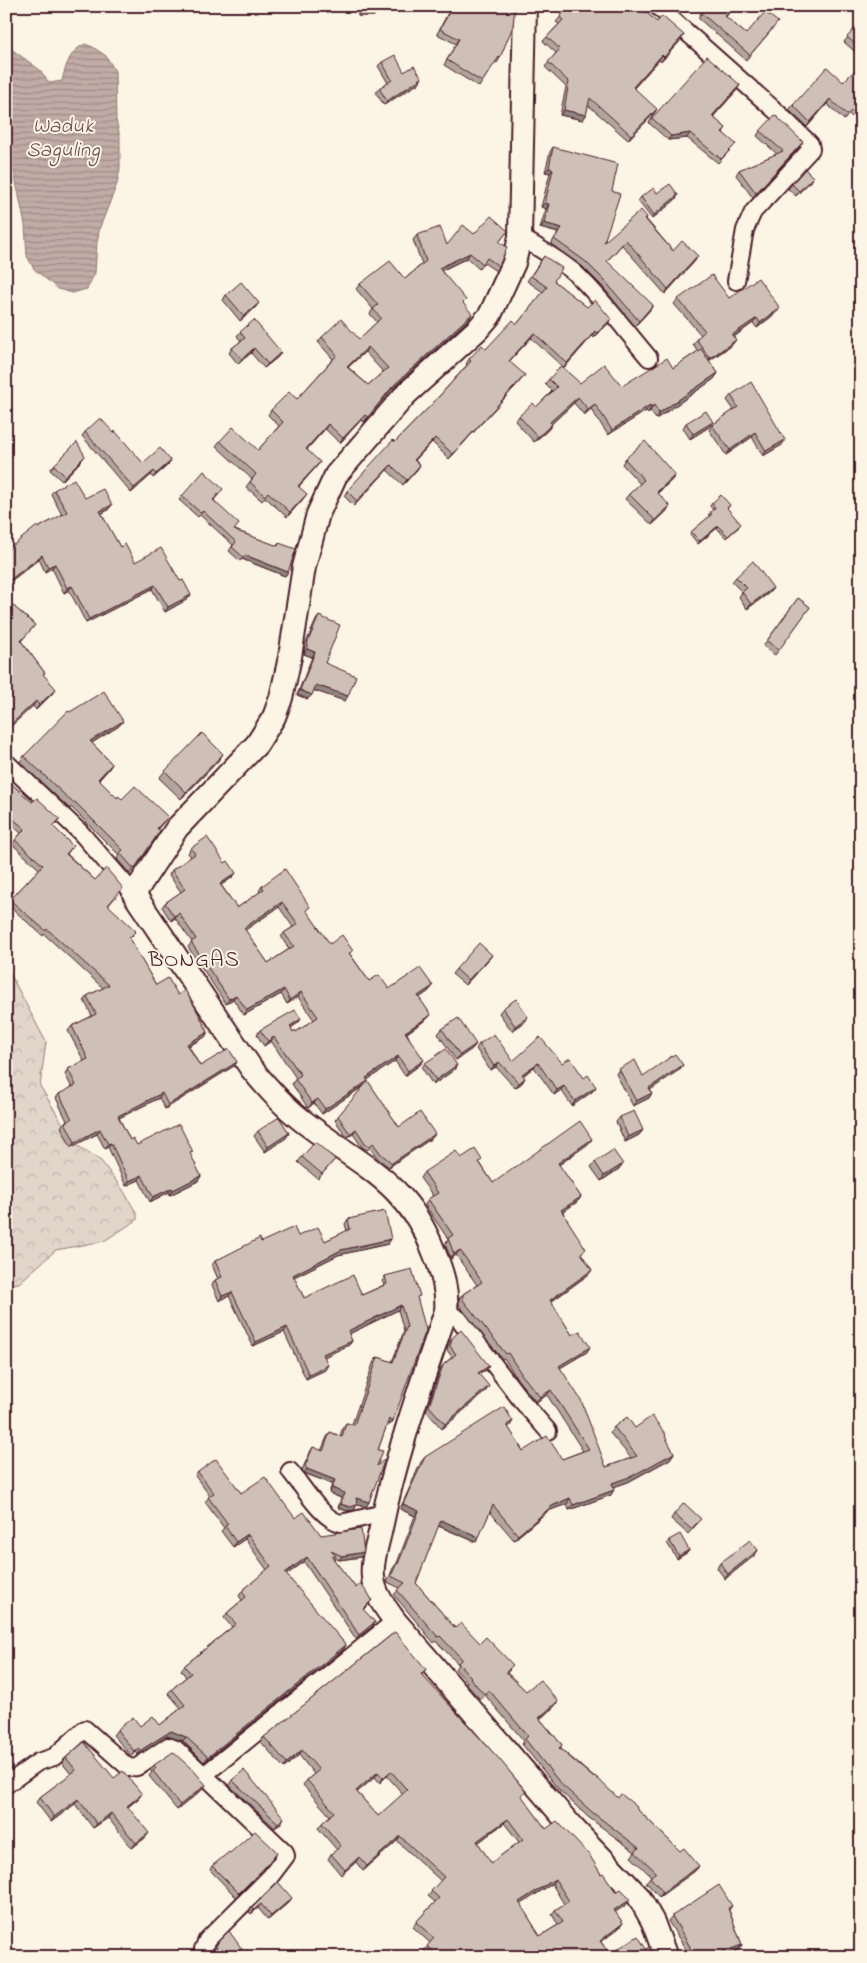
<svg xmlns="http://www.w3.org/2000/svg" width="867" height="1963" viewBox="0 0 867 1963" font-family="'Indie Flower',sans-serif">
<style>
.forest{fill:url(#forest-crowns);stroke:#967a7a}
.water{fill:url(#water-rules);stroke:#917474}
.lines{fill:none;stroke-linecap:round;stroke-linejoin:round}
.street-casing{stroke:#4a1f2b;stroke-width:20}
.secondary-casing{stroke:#4a1f2b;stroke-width:26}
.street{stroke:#fcf5e5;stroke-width:16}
.secondary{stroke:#fcf5e5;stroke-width:22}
.wall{fill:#b2a59d;stroke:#4a1f2b;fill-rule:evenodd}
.shaded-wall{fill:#918680;stroke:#4a1f2b}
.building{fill:#cfc0b7;stroke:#4a1f2b;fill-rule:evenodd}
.labels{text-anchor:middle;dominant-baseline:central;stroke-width:4;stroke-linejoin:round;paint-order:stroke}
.water-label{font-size:21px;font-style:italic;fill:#6d4950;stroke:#fcf5e5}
.quarter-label{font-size:22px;letter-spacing:1px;fill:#4a1f2b;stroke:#fcf5e5}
</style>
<defs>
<pattern id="forest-crowns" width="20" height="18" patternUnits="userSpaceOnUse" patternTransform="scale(1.25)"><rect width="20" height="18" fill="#e2d5ca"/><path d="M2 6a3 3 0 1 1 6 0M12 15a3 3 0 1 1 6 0" fill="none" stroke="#c3b6ae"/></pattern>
<pattern id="water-rules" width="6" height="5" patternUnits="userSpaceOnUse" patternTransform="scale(1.25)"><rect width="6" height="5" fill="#c0aca5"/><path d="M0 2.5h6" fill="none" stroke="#9e8b87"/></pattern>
</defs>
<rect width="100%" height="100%" fill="#fcf5e5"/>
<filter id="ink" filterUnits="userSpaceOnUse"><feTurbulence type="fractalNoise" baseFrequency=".02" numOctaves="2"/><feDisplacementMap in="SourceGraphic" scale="10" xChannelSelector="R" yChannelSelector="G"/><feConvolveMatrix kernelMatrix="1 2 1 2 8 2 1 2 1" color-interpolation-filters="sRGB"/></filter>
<g filter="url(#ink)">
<polygon class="forest" points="6,966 46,1042 40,1086 75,1144 101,1161 123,1190 137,1214 137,1220 104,1241 56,1250 19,1283 6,1285"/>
<path class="water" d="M 85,44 L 93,47 L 106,56 L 115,71 L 116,120 L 120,137 L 120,169 L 117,184 L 100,227 L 97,242 L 95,273 L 87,289 L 72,293 L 58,289 L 34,269 L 27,256 L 25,225 L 14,172 L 6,162 L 6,45 L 40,70 L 49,83 L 62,81 C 65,67 70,50 85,44 Z"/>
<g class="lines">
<defs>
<g id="street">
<polyline points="657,6 778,113 810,144 811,149 753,212 745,230 736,281"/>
<path d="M 520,237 C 539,248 558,259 575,273 C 602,298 625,330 649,358"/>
<polyline points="6,762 81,833 134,894"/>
<polyline points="446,1311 459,1319 521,1400 548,1431"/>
<path d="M 290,1471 C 302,1485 322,1520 341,1523 L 384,1513"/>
<polyline points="6,1785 38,1762 54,1757 85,1729 129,1768 137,1767 168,1746 176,1749 204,1775"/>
<polyline points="204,1957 203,1949 207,1940 270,1877 286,1856 285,1852 204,1775 395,1621"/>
</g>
<path id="secondary" d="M 525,6 L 520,237 L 514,263 L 490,315 L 478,329 L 406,394 L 336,475 L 318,514 L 304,567 L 290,657 L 281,698 L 274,717 L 257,744 L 177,828 L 134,894 L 251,1068 C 268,1089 286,1109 308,1125 C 362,1166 408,1183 434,1252 C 442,1271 448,1290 446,1311 C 422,1382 396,1454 381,1528 C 378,1543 371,1561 373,1577 C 374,1594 386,1608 395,1621 L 572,1827 L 639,1897 L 653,1922 L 666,1957"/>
</defs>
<use href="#street" class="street-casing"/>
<use href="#secondary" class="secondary-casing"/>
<use href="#street" class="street"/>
<use href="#secondary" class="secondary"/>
</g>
<g class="wall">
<polygon points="357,6 378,6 374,16 358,16"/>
<polygon points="449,6 515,6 500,58 497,63 495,62 479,87 444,65 456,44 437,34 451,7"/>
<polygon points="553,6 639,6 657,22 681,40 661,62 659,60 634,88 654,114 628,140 588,105 586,115 583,120 560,115 566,87 545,67 556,53 543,41 547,37 559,24 556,22 563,14"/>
<polygon points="701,13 729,13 726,17 746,34 774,27 746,60 698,18"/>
<polygon points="861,22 861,57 844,42"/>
<polygon points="382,62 419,83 384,105 376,93 379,88 388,83 378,66"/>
<polygon points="861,64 861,116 856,121 849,114 844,120 827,104 807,127 789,110 793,105 843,82"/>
<polygon points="737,90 713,117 726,128 723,132 732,148 718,163 687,138 668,140 649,123 652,118"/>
<polygon points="760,131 803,142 799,147 753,198 736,175 739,170 777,154 757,136"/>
<polygon points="553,147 612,191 604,242 647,217 646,219 673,251 695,261 665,294 622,245 607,261 650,310 635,326 602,286 582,266 551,244 558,233 540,228 546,209 541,207 550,173 545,172 550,152"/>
<polygon points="810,182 796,196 788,189 792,184"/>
<polygon points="678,195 676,199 652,219 638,201 641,197"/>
<path d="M 508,231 L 499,242 L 499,266 L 496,271 L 484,263 L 479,269 L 467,258 L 441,271 L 463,304 L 469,319 L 390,391 L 364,422 L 361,420 L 340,443 L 325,429 L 307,449 L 317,466 L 299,486 L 303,499 L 287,517 L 265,497 L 262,501 L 246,487 L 252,479 L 216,446 L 220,441 L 258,450 L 279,426 L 268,415 L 271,410 L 297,399 L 333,359 L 318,342 L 322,337 L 359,339 L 377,322 L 370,314 L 373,309 L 356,289 L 360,284 L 405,279 L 422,264 L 413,240 L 417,235 L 447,245 L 474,234 ZM 365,352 L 383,372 L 368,385 L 348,367 Z"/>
<polygon points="544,256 554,281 608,324 594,338 592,336 564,368 531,338 509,361 521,380 449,459 432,442 415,460 420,465 403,485 387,470 354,506 344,496 347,491 434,402 467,365 466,364 469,359 486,349 517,324 543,292 527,281"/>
<polygon points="226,295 255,308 240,321 223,300"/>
<polygon points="729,298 776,313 757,328 753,323 734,337 732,345 709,361 718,373 714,379 656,419 650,411 648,413 646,411 608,435 591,409 584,415 574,403 551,424 552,424 548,430 534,442 515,421 519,416 536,407 552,391 545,384 549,379 580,383 622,386 673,368 698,351 693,344 701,335 674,304 678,299"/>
<polygon points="240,332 278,357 264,368 251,353 238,364 229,353 232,348 241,341 237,336"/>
<polygon points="731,395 782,445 763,456 752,437 726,455 709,430 712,425 734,410 727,400"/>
<polygon points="686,423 709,427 690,439 683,428"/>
<polygon points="85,432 114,433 143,463 171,461 168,465 153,478 151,475 131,493 82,436"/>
<polygon points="625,459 675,475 672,480 658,493 667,511 652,525 625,499 629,494 640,484 622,464"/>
<polygon points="81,461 62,481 50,470 54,465"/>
<polygon points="54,490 85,498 108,510 101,514 120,547 135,562 188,599 165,612 152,589 86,623 69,590 64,593 52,568 45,572 39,559 6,585 6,551 38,528 62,515 51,494"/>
<polygon points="220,493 214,500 235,530 277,546 279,543 288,572 285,576 242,559 240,561 229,551 233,545 200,515 198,517 179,500 182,496"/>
<polygon points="712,503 730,505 727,509 739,527 726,538 717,528 698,544 690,534 691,532 710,516 708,515 713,510 710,506"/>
<polygon points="736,577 773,588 769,593 747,609 739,597 742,592 732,582"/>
<polygon points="6,594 9,602 35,625 21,641 45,673 43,675 53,693 36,710 33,706 8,652 6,650"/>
<polygon points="798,598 810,607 775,655 763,646"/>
<polygon points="319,616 325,663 345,701 314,690 308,699 297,695 312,657 304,654 305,645 316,620"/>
<polygon points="70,712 123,721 119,726 92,743 112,764 108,770 99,780 117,798 168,817 158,829 160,831 130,874 117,859 119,855 71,807 70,809 20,762 24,756"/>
<polygon points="218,761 181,799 159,778 165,771"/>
<polygon points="6,779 32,802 60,819 53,827 73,846 67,854 95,880 123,888 108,906 133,935 129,939 156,985 178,995 208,1032 205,1037 189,1046 200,1066 237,1062 234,1066 165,1109 159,1098 119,1118 130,1140 137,1145 190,1155 201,1176 198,1181 170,1195 169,1192 150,1202 139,1180 126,1186 108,1147 105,1149 97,1134 71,1147 61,1127 65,1122 67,1121 56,1098 59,1094 72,1088 65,1074 68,1069 84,1061 68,1031 72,1026 92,1016 84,1000 87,996 103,988 44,934 43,936 7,904 10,900 39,869 12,844 21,833 6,820"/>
<path d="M 191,848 L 233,877 L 221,885 L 237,908 L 260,892 L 259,891 L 262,886 L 307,912 L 330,944 L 350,954 L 369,981 L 389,989 L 429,991 L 419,998 L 431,1015 L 427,1019 L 407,1033 L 421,1064 L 405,1076 L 395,1061 L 367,1080 L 399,1127 L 435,1134 L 432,1138 L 389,1167 L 378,1159 L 370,1148 L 367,1150 L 362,1147 L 353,1134 L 348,1137 L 345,1135 L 335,1120 L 364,1086 L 322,1114 L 314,1103 L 308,1108 L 292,1084 L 296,1078 L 271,1041 L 264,1046 L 257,1035 L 260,1030 L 301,1019 L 298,1023 L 291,1028 L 293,1032 L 296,1032 L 314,1020 L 298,997 L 287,1004 L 281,994 L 244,1015 L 233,999 L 226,1004 L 188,947 L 192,942 L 175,918 L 171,921 L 162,907 L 165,903 L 181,892 L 169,875 L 172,870 L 191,857 L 188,853 ZM 279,907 L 293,927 L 284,933 L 281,937 L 289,949 L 268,963 L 245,930 Z"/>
<polygon points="492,955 488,960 465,985 452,974 456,969"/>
<polygon points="503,1008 525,1022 512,1031 499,1013"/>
<polygon points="442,1029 476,1044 472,1049 456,1060 438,1034"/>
<polygon points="479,1044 513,1061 562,1063 596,1087 593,1091 572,1106 561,1090 554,1095 534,1067 523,1076 525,1078 522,1083 515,1088 496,1067 490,1070 476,1049"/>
<polygon points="425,1063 457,1065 454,1070 433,1085 422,1068"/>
<polygon points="683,1065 679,1070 650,1090 652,1093 649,1098 633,1106 616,1074 619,1069 643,1076"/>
<polygon points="620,1117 643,1130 639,1135 625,1142 616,1122"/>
<polygon points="258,1131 289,1133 286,1138 265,1152 254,1136"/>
<polygon points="592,1139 588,1144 559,1165 581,1197 577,1202 563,1212 582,1255 592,1270 588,1275 551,1302 572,1335 587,1352 560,1368 606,1467 631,1458 610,1433 614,1427 635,1428 665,1437 674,1453 670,1459 628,1482 613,1487 611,1495 569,1510 567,1504 548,1511 514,1540 490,1512 476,1542 438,1526 416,1583 455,1628 480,1643 510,1670 507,1673 526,1691 555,1706 540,1719 562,1745 560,1748 618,1798 636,1808 680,1851 699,1866 695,1871 659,1897 646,1882 651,1876 631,1857 635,1852 588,1817 558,1789 522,1744 524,1741 485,1695 480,1699 466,1684 467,1682 455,1669 458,1664 436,1641 434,1643 394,1595 400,1588 387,1582 393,1568 397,1563 415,1516 400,1509 421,1462 425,1457 513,1421 508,1427 523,1451 562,1459 583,1451 547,1395 536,1402 518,1380 504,1358 502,1359 459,1305 459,1299 463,1294 477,1285 456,1255 451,1259 445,1244 448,1239 425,1205 428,1199 433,1196 420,1178 424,1172 461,1158 480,1163 493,1183"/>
<polygon points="302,1157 335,1159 318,1179 298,1162"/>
<polygon points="595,1162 623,1164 619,1169 601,1181 591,1167"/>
<polygon points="348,1219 391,1239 388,1244 338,1255 294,1277 304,1298 362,1295 384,1285 382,1281 385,1276 418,1300 393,1421 390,1425 387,1424 378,1450 377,1466 369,1502 366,1507 357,1504 357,1505 354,1510 347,1511 338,1508 341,1498 329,1493 332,1484 304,1473 302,1470 310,1452 313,1447 321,1451 327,1437 330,1432 340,1436 343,1427 346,1423 352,1424 374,1361 378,1357 392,1362 404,1331 398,1310 349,1334 352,1341 349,1345 324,1357 325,1370 306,1379 284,1332 253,1346 229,1296 219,1301 212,1285 215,1280 218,1279 212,1265 215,1261 261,1242 298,1236 325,1241 347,1231 345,1224"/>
<polygon points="452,1338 489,1366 486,1370 479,1374 486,1391 442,1429 426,1411 440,1370 443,1365 452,1357 447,1350 449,1342"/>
<polygon points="198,1472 295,1518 321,1535 361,1557 339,1560 335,1558 334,1560 356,1588 372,1600 368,1605 363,1610 375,1622 372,1627 356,1639 304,1562 286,1575 346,1645 343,1650 204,1762 183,1741 167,1736 138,1755 136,1752 131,1756 113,1735 117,1730 140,1726 160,1725 181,1708 168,1693 172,1689 186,1677 181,1670 184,1666 232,1627 224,1618 227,1613 242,1600 239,1596 242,1591 267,1570 245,1539 233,1547 221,1531 224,1528 205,1502 210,1496 195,1476"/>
<polygon points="674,1514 697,1524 688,1534 671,1519"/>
<polygon points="669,1540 689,1550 688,1552 677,1559 667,1543"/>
<polygon points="758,1550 755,1555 725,1579 717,1568 720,1563"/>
<path d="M 426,1669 L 422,1675 L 522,1797 L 546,1829 L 601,1874 L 626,1905 L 615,1912 L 623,1923 L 619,1928 L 601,1942 L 610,1954 L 646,1949 L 656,1957 L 430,1957 L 424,1951 L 430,1943 L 413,1927 L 416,1922 L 435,1902 L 428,1896 L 441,1881 L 397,1841 L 363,1871 L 356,1862 L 341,1875 L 328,1859 L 331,1854 L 337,1850 L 318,1828 L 322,1823 L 330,1816 L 303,1785 L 307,1780 L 314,1774 L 299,1755 L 284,1768 L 261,1742 L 264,1737 ZM 387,1776 L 403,1794 L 378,1816 L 357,1792 L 375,1777 L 380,1783 ZM 504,1823 L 519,1842 L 491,1863 L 478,1843 ZM 552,1884 L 564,1904 L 555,1910 L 552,1914 L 558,1925 L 540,1936 L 520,1904 Z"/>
<polygon points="66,1758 114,1778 138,1799 128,1807 145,1838 132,1848 108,1818 93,1828 75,1804 51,1822 36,1802 40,1797 71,1774 62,1763"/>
<polygon points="154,1765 206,1785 202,1790 177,1810 149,1776 152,1772 150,1770"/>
<polygon points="232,1780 281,1823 275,1828 229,1785"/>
<polygon points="230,1853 262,1870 236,1897 210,1870 212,1866"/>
<polygon points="278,1882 289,1902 268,1920 258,1908 251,1914 249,1912 252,1908"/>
<polygon points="732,1906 729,1910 742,1945 738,1950 720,1957 689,1957 686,1950 668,1921 672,1916"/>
<polygon points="219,1941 242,1949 240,1952 243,1957 216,1957 214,1954 213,1951"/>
</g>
<g class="shaded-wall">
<polygon points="361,11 378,11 374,16 358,16"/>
<polygon points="684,35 681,40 661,62 664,57"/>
<polygon points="662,55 659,60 630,92 633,87"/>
<polygon points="422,78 419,83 384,105 387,101"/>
<polygon points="740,85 737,90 709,121 712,116"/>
<polygon points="830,99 827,104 807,127 810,122"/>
<polygon points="657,109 654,114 628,140 631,135"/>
<polygon points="564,110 586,115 583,120 560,115"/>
<polygon points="690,133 687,138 668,140 671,136"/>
<polygon points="803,142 799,147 753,198 756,193"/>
<polygon points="549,168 553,169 550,173 545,172"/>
<polygon points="813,177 810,182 796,196 799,191"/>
<polygon points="678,195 676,199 652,219 654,215"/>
<polygon points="545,203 549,204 546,209 541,207"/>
<polygon points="544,223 562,228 559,233 540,228"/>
<polygon points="470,253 467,258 436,273 439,268"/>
<polygon points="698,256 695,261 665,294 668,289"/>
<polygon points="259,303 255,308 240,321 244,316"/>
<polygon points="653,305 650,310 635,326 639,321"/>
<polygon points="780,308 776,313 757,328 760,323"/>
<polygon points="472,314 469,319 390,391 364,422 393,386"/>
<polygon points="757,318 753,323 729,340 732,335"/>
<polygon points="611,319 608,324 594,338 597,333"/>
<polygon points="595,331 592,336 564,368 567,363"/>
<polygon points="534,333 531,338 505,366 509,361"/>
<polygon points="736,340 732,345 706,362 710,358"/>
<polygon points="368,347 365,352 344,371 347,367"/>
<polygon points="254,348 251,353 238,364 242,359"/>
<polygon points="281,352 278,357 264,368 268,364"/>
<polygon points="718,373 714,379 656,419 659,413"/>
<polygon points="525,375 521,380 449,459 453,454"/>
<polygon points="578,397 574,403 547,428 550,422"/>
<polygon points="595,404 591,409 584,415 588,409"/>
<polygon points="650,405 646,411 608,435 612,430"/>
<polygon points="654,405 650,411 648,413 651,407"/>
<polygon points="365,415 361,420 340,443 343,438"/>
<polygon points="713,422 709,427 690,439 693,434"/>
<polygon points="328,424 325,429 303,454 306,449"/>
<polygon points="552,424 548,430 534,442 538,437"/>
<polygon points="755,432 752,437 726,455 730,450"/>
<polygon points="435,438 432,442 411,465 414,460"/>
<polygon points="785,440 782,445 763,456 766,451"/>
<polygon points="85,456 81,461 62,481 65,476"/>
<polygon points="171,461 168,465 153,478 156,474"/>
<polygon points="320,462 317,466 295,491 298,486"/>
<polygon points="391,465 387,470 354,506 357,501"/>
<polygon points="420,465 417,470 403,485 407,480"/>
<polygon points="154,471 151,475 131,493 134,488"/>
<polygon points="675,475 672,480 653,496 657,492"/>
<polygon points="307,494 303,499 287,517 290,512"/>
<polygon points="112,505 108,510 97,516 100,511"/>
<polygon points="670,506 667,511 652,525 655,520"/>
<polygon points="718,526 717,528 698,544 700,541"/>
<polygon points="42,555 39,559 6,585 6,583"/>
<polygon points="245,555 288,572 285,576 242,559 240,561"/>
<polygon points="55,564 52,568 45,572 48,567"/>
<polygon points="155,585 152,589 86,623 89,619"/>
<polygon points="72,586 69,590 64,593 67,588"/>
<polygon points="773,588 769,593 747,609 751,604"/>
<polygon points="191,595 188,599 165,612 168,607"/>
<polygon points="307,649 315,652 312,657 304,654"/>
<polygon points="316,685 348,696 345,701 312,690"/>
<polygon points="56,689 53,693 36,710 39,705"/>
<polygon points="300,690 312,695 308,699 297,695"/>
<polygon points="36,701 33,706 6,731 6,729"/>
<polygon points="123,721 119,726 87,746 90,741"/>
<polygon points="223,754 218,761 181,799 186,792"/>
<polygon points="112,764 108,770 94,784 98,779"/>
<polygon points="236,873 233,877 217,888 220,884"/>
<polygon points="282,902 279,907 241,933 244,928"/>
<polygon points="179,913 175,918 171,921 174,916"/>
<polygon points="492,955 488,960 465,985 468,980"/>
<polygon points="433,986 429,991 415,1001 418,996"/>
<polygon points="284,989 281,994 244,1015 247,1010"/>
<polygon points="301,992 298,997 287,1004 290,1000"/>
<polygon points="236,995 233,999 226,1004 229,999"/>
<polygon points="431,1015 427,1019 402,1036 405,1032"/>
<polygon points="528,1017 525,1022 512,1031 515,1026"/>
<polygon points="301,1019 298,1023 286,1031 290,1026"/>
<polygon points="208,1032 205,1037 184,1048 187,1044"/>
<polygon points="274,1037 271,1041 264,1046 268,1041"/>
<polygon points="476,1044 472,1049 456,1060 460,1055"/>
<polygon points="398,1056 395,1061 363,1083 366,1078"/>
<polygon points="424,1060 421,1064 405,1076 408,1071"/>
<polygon points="237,1062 234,1066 165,1109 168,1105"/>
<polygon points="499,1062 496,1067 490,1070 494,1066"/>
<polygon points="538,1063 534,1067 519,1079 522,1074"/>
<polygon points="457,1065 454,1070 433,1085 436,1080"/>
<polygon points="683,1065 679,1070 646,1093 649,1088"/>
<polygon points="525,1078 522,1083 515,1088 519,1083"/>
<polygon points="368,1081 365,1085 322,1114 325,1109"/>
<polygon points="564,1086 561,1090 554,1095 557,1090"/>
<polygon points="596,1087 593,1091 572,1106 575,1101"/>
<polygon points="162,1093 159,1098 115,1120 118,1116"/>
<polygon points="652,1093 649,1098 633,1106 636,1101"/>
<polygon points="318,1099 314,1103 308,1108 312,1103"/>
<polygon points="100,1129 97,1134 71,1147 75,1142"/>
<polygon points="356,1129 353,1134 348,1137 351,1133"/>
<polygon points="643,1130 639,1135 625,1142 628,1137"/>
<polygon points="289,1133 286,1138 265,1152 268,1147"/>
<polygon points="435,1134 432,1138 389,1167 392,1163"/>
<polygon points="592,1139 588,1144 554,1168 558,1163"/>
<polygon points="111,1143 108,1147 105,1149 108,1144"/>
<polygon points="623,1164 619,1169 601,1181 604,1176"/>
<polygon points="142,1175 139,1180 126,1186 129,1181"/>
<polygon points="201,1176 198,1181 170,1195 173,1190"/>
<polygon points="172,1188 169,1192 150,1202 153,1197"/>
<polygon points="581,1197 577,1202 558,1215 561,1210"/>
<polygon points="391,1239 388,1244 338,1255 290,1279 293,1275 341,1250"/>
<polygon points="460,1250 456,1255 451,1259 454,1254"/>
<polygon points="592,1270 588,1275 546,1305 550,1300"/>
<polygon points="232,1292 229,1296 219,1301 222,1296"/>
<polygon points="401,1305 398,1310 345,1336 348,1331"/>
<polygon points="287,1327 284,1332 253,1346 256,1342"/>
<polygon points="352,1341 349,1345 320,1359 323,1354"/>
<polygon points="590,1347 587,1352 555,1371 559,1366"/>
<polygon points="328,1365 325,1370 306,1379 309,1375"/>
<polygon points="489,1366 486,1370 474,1377 478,1373"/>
<polygon points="489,1386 486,1391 442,1429 445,1424"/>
<polygon points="551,1390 547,1395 536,1402 540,1397"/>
<polygon points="389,1419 393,1421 390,1425 386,1424"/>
<polygon points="513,1421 510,1426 503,1430 507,1425"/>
<polygon points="674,1453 670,1459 628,1482 608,1489 612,1483"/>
<polygon points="307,1469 335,1480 332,1484 304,1473"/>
<polygon points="332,1488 345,1493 341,1498 329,1493"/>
<polygon points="614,1490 611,1495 569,1510 573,1505"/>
<polygon points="356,1498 369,1502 366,1507 353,1502"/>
<polygon points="570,1498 567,1504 548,1511 514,1540 518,1535 552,1506"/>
<polygon points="341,1504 357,1505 354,1510 347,1511 338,1508"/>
<polygon points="403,1504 419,1511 415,1516 400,1509"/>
<polygon points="441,1520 479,1537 476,1542 437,1525"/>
<polygon points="248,1534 245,1539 233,1547 236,1542"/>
<polygon points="689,1550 688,1552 677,1559 679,1556"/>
<polygon points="758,1550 755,1555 725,1579 728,1574"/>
<polygon points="364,1552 361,1557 339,1560 342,1556"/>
<polygon points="307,1557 304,1562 282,1578 285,1573"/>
<polygon points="375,1622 372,1627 356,1639 359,1635"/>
<polygon points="346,1645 343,1650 204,1762 208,1757"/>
<polygon points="558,1701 555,1706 535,1723 539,1718"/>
<polygon points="171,1731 186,1737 183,1741 167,1736 138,1755 141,1750"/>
<polygon points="139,1748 136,1752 131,1756 134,1751"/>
<polygon points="302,1750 299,1755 284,1768 287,1763"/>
<polygon points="391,1771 387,1776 380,1783 383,1778"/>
<polygon points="378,1772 375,1777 353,1796 356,1791"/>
<polygon points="206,1785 202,1790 177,1810 180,1805"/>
<polygon points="142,1794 138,1799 123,1810 127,1806"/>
<polygon points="78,1799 75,1804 51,1822 54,1817"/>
<polygon points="111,1813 108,1818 93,1828 97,1824"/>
<polygon points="284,1818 281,1823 275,1828 278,1823"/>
<polygon points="508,1819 504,1823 474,1846 477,1841"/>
<polygon points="149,1833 145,1838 132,1848 136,1843"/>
<polygon points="400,1836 397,1841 363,1871 367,1866"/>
<polygon points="277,1852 262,1870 236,1897 239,1893"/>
<polygon points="359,1857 356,1862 341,1875 345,1870"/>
<polygon points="699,1866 695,1871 659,1897 663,1892"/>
<polygon points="555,1879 552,1884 516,1907 519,1902"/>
<polygon points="292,1898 289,1902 268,1920 271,1916"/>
<polygon points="630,1900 626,1905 611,1915 614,1910"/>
<polygon points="261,1904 258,1908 251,1914 254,1910"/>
<polygon points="623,1923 619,1928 597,1945 600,1941"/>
<polygon points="742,1945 738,1950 720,1957 716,1957 717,1954"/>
</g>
<g class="building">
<rect x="361" y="6" width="17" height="5"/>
<polygon points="453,6 515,6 513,26 500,58 499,57 482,82 447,60 459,39 440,29"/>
<polygon points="562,6 639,6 657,22 662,16 684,35 664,57 662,55 633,87 657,109 631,135 590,98 586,115 564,110 569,82 548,62 560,49 547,37 563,20 560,17 566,9"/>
<polygon points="707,6 731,6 733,8 725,16 746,34 765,12 778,22 750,55 701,13"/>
<polygon points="861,22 861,49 847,37"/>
<polygon points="395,55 404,72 414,66 422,78 387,101 379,88 392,80 382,62"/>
<polygon points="707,56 740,85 712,116 726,128 722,132 736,144 721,159 690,133 671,136 652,118"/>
<polygon points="861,64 861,115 860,116 852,110 847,115 830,99 810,122 793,105 827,67 843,82"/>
<polygon points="775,115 803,142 756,193 739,170 783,151 760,131"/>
<polygon points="553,147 618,164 612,191 620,194 604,242 641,210 647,217 645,219 673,251 682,241 698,256 668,289 626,240 607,261 653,305 639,321 605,281 585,261 554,239 562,228 544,223 549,204 545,203 553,169 549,168"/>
<polygon points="805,169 813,177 799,191 792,184"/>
<polygon points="670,184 678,195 654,215 641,197 654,188 657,193"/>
<path d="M 491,216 L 508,231 L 499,242 L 507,247 L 499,266 L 487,258 L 483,264 L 470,253 L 439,268 L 466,300 L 463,303 L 472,314 L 393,386 L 368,417 L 365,415 L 343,438 L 328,424 L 306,449 L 320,462 L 298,486 L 307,494 L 290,512 L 268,492 L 265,496 L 250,482 L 256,474 L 220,441 L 233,427 L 258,450 L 283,422 L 271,410 L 289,392 L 297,399 L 337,355 L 322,337 L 341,319 L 359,339 L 381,318 L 373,309 L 378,305 L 360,284 L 390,261 L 405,279 L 426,261 L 417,235 L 440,227 L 447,245 L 463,225 L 474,234 ZM 368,347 L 388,368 L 368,385 L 347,367 Z"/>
<polygon points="544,256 562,268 554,281 587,307 595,300 611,319 597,333 595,331 567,363 534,333 509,361 525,375 453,454 435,438 414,460 420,465 407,480 391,465 357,501 347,491 393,440 395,442 434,402 471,361 469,359 482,345 486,349 513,320 517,324 547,287 531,276"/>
<polygon points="712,275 729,298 758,278 780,308 760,323 757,318 732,335 736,340 710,358 696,339 705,331 678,299"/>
<polygon points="241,282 259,303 244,316 226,295"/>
<polygon points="254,320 281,352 268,364 254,348 242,359 232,348 245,338 240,332"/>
<polygon points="701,349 718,373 659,413 654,405 651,407 650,405 612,430 595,404 588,409 578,397 550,422 552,424 538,437 519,416 533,403 536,407 557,387 549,379 561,366 580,383 604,364 622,386 667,358 673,368"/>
<polygon points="751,382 785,440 766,451 755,432 730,450 712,425 738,407 731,395"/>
<polygon points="706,411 713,422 693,434 686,423"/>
<polygon points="100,418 114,433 115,431 143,463 160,448 171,461 156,474 154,471 134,488 85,432"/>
<polygon points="645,441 675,475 657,492 670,506 655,520 629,494 644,480 625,459"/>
<polygon points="77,442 85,456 65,476 54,465"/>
<polygon points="204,471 223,489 213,500 239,524 234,530 278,546 279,543 296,549 288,572 245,555 243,557 232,547 236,542 203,511 201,513 182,496"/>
<polygon points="74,479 85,498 103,489 112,505 100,511 120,547 125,544 135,562 161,548 180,581 183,580 191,595 168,607 155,585 89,619 72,586 67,588 55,564 48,567 42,555 6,583 6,551 37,526 38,528 67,512 54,490"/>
<polygon points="721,495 730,505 727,508 741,524 728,536 718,526 700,541 691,532 712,514 710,512 715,508 712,503"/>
<polygon points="753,561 773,588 751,604 742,592 747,588 736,577"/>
<polygon points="6,594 12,599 9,602 35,625 21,641 45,673 43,674 56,689 39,705 36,701 6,729 6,653 12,648 6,643"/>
<polygon points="798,598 810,607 779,650 767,641"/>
<polygon points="319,616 340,625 325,663 356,676 348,696 316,685 312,695 300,690 315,652 307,649 308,641"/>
<polygon points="104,691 123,721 90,741 112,764 98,779 117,798 118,796 122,799 135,786 168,817 157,828 160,831 134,869 120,853 123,850 75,802 73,803 24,756 68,711 70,712"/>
<polygon points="202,733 223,754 186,792 165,771"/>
<polygon points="6,779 32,802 37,798 60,819 53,826 73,846 66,854 95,880 106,868 123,888 108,905 136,931 129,938 156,985 168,978 178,995 185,990 195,1007 208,1032 187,1044 200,1066 229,1049 237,1062 168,1105 162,1093 118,1116 130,1140 133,1138 137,1145 179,1124 193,1152 190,1153 201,1176 173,1190 172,1188 153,1197 142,1175 129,1181 111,1143 108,1144 100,1129 75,1142 65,1122 72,1119 59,1094 76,1085 68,1069 88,1059 72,1026 96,1014 87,996 109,985 47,929 46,931 10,900 43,865 15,840 25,829 6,813"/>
<path d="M 207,837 L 225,863 L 228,861 L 236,873 L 220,884 L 237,908 L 264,889 L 262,886 L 285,869 L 310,907 L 306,910 L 330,944 L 342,935 L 353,951 L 349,953 L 369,981 L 379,975 L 389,989 L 420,968 L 433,986 L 418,996 L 431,1015 L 405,1032 L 424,1060 L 408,1071 L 398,1056 L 366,1078 L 368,1081 L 325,1109 L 318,1099 L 312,1103 L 295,1079 L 301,1075 L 274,1037 L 268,1041 L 260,1030 L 295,1010 L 301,1019 L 290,1026 L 293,1032 L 295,1030 L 296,1032 L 318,1017 L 301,992 L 290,1000 L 284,989 L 247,1010 L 236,995 L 229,999 L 191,942 L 196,939 L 179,913 L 174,916 L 165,903 L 185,889 L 172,870 L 195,854 L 191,848 ZM 282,902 L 298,924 L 284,933 L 294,946 L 268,963 L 244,928 Z"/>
<polygon points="479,943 492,955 468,980 456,969"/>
<polygon points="516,999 528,1017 515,1026 503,1008"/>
<polygon points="458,1018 476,1044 460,1055 442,1029"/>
<polygon points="494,1034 513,1061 540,1037 562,1063 570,1058 584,1078 588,1075 596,1087 575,1101 564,1086 557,1090 538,1063 522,1074 525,1078 519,1083 499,1062 494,1066 479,1044"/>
<polygon points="446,1049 457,1065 436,1080 425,1063"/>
<polygon points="675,1054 683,1065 649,1088 652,1093 636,1101 619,1069 635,1060 643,1076"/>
<polygon points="368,1081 399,1127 420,1112 435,1134 392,1163 381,1154 373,1143 370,1146 365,1143 356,1129 351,1133 348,1131 338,1116"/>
<polygon points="634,1111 643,1130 628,1137 620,1117"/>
<polygon points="279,1117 289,1133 268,1147 258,1131"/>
<polygon points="580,1121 592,1139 558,1163 581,1197 561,1210 586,1249 581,1253 592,1270 550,1300 572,1335 580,1331 590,1347 559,1366 581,1400 606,1467 637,1456 614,1427 627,1417 635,1428 652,1416 666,1435 665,1436 674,1453 632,1476 612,1483 614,1490 573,1505 570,1498 552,1506 518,1535 493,1505 479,1537 441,1520 416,1583 455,1628 461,1623 480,1643 486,1637 513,1665 506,1672 526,1691 540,1680 558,1701 539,1718 562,1745 559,1748 594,1778 595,1776 618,1798 621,1794 637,1807 636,1808 680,1851 684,1848 699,1866 663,1892 650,1877 656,1872 635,1852 639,1848 592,1812 561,1784 525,1739 528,1736 489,1690 484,1694 470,1678 471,1677 458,1663 462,1659 440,1636 438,1637 397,1590 405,1583 391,1576 397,1563 398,1564 419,1511 403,1504 425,1457 504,1407 513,1421 507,1425 523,1451 547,1436 562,1459 589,1449 551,1390 540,1397 522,1375 508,1353 506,1354 463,1300 463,1294 482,1282 460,1250 454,1254 448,1238 453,1235 428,1199 438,1193 424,1172 456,1151 461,1158 475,1149 482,1160 479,1162 493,1183"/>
<polygon points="315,1142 335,1159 322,1174 302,1157"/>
<polygon points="613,1150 623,1164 604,1176 595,1162"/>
<polygon points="385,1211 391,1239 341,1250 293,1275 304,1298 353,1275 362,1295 387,1284 385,1276 412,1269 420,1296 417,1297 426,1330 393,1421 389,1419 378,1450 383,1451 377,1466 385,1459 369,1502 356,1498 357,1505 350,1507 341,1504 345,1493 332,1488 335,1480 307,1469 305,1466 313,1447 323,1451 330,1432 342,1437 346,1423 354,1425 378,1357 393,1362 407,1326 401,1305 348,1331 352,1341 323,1354 328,1365 309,1375 287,1327 256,1342 232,1292 222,1296 215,1280 222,1277 215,1261 260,1238 261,1242 294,1227 298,1236 318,1227 325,1241 350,1229 348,1219"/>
<polygon points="461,1330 489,1366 478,1373 489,1386 445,1424 429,1406 443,1365 456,1354 450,1346 452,1338"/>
<polygon points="216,1459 241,1493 265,1477 295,1518 304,1512 321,1535 361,1529 364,1552 342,1556 331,1551 336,1556 332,1557 356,1588 360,1584 368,1593 372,1600 363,1609 375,1622 359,1635 307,1557 285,1573 346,1645 208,1757 186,1737 171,1731 141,1750 139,1748 134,1751 117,1730 133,1717 140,1726 153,1716 160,1725 185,1705 172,1689 191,1673 184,1666 236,1624 227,1613 246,1597 242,1591 271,1566 248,1534 236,1542 225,1526 228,1524 208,1497 214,1493 198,1472"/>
<polygon points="684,1503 701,1519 691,1529 674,1514"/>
<polygon points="680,1534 689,1550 679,1556 669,1540"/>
<polygon points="750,1540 758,1550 728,1574 720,1563"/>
<path d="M 395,1632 L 426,1669 L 421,1674 L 501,1761 L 526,1792 L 521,1795 L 546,1829 L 557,1821 L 590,1856 L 601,1874 L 603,1873 L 616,1892 L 621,1889 L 625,1893 L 630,1900 L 614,1910 L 623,1923 L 600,1941 L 610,1954 L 638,1936 L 646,1949 L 649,1947 L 656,1957 L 439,1957 L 427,1946 L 434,1938 L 416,1922 L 439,1898 L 431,1891 L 444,1877 L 400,1836 L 367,1866 L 359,1857 L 345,1870 L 331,1854 L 341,1846 L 322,1823 L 334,1812 L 307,1780 L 319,1770 L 302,1750 L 287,1763 L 264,1737 ZM 391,1771 L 407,1790 L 378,1816 L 356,1791 L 378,1772 L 383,1778 ZM 508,1819 L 523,1839 L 491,1863 L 477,1841 ZM 555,1879 L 569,1901 L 555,1910 L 563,1922 L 540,1936 L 519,1902 Z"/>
<polygon points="84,1742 114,1778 123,1771 142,1794 127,1806 149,1833 136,1843 111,1813 97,1824 78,1799 54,1817 40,1797 76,1770 66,1758"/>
<polygon points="173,1752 195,1772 206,1785 180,1805 153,1771 156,1768 154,1765"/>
<polygon points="244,1770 284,1818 278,1823 232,1780"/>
<polygon points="255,1831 277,1852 265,1867 239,1893 212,1866 229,1852 230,1853"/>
<polygon points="278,1882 292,1898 271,1916 261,1904 254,1910 252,1908"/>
<polygon points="719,1885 732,1906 728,1908 742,1945 717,1954 719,1957 694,1957 689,1945 672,1916"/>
<polygon points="229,1931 242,1949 239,1951 243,1957 223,1957 217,1950 216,1946 219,1941"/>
</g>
</g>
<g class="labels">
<g class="water-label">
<text x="63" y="127">Waduk<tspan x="63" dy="24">Saguling</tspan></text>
</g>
<g class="quarter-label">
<text x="194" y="961">BONGAS</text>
</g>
</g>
<rect width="867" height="1963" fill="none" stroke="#fcf5e5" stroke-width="25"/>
<rect x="12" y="12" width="842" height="1938" fill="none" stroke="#4a1f2b" stroke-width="2" filter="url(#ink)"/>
</svg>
